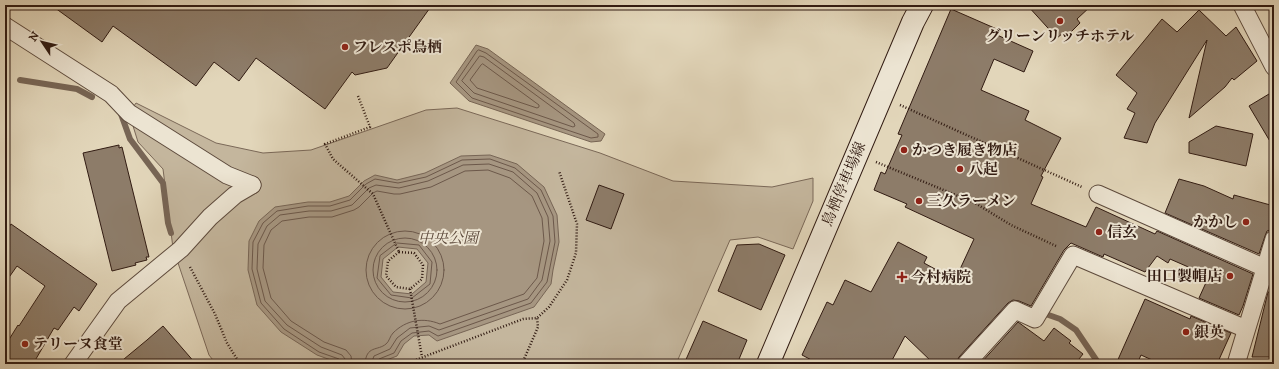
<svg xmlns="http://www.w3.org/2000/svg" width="1279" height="369" viewBox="0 0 1279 369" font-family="'IM FELL DW Pica','Noto Serif JP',serif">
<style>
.green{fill:#c4b69d;stroke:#7a6858}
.water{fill:#a69681;stroke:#776555;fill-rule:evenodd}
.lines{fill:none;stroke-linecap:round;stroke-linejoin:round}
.shore{stroke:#6c584a;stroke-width:1}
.stream{stroke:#776555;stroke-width:6}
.building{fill:#8d7c69;stroke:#311b12}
.street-casing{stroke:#5d4a3c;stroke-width:19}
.secondary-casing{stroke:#311b12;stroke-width:24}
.path{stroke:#311b12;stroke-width:2.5;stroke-dasharray:1 2;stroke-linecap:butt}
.street{stroke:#ece4d2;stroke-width:17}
.secondary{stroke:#ece4d2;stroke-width:22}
.poi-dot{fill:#8f2418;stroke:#ece4d2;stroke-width:1.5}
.labels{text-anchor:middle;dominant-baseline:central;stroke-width:4;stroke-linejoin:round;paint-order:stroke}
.poi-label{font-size:15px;font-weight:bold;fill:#311b12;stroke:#ece4d2;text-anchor:start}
.street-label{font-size:15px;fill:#311b12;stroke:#ece4d2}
.park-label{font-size:15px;font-style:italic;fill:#5d4a3c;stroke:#ece4d2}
</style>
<rect width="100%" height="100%" fill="#e2d6ba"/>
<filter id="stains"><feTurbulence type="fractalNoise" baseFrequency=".005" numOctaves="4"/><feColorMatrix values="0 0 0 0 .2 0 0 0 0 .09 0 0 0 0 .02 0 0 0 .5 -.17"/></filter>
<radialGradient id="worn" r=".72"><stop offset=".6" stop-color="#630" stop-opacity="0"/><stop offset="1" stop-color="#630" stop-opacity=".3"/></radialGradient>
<polygon class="green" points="136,103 216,143 263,153 311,150 426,110 457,108 600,153 673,181 772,187 813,178 813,201 793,249 758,237 730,240 676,364 216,364 209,355 173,248 163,169 138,142 129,113"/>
<g class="water">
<polygon points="476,45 488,49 605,134 601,141 591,142 469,101 450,83"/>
<path d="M 490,155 L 517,164 L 544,187 L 557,215 L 559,242 L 553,270 L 551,284 L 534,307 L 437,341 L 429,335 L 414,336 L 404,344 L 397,356 L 376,364 L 342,364 L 317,355 L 281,332 L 257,305 L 248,270 L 249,241 L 259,221 L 275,207 L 308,202 L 330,202 L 349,196 L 364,181 L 375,175 L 397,180 L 425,173 L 461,156 ZM 398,247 L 417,249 L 428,263 L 426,282 L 412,294 L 393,292 L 381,277 L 383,259 Z"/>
</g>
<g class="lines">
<g class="shore">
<polygon points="479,50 486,53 598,134 598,137 591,138 472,98 456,82 477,51"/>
<polygon points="480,56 484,57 574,123 575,126 573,127 474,93 462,81"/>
<polygon points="483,64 539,105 539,107 537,108 477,88 470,80 481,65"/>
<circle cx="405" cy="270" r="39"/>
<circle cx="405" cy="270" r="32"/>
<polygon points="397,243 419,245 432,262 430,284 412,298 391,295 377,278 380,256"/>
<polyline points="341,364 339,359 319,352 284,329 261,303 252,269 253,242 263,223 277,211 308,206 330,206 350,200 366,184 375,179 398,183 426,177 462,160 490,159 515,168 541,190 553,216 555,242 547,282 531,303 438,336 429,331 412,333 401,341 394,353 379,359 377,364"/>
<polyline points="346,364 345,359 342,355 321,347 287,325 265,301 257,269 258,244 267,226 280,215 309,211 331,211 352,205 369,188 376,185 399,188 428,181 463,165 489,164 513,172 537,193 548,217 550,241 542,280 528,299 439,330 429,326 410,328 397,338 390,349 374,356 371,364"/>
<path d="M 352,364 L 351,356 L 346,350 L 324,342 L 291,321 L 271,298 L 263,268 L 264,245 L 271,230 L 282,221 L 309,217 L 332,217 L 354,210 L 359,207 L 373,193 L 377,191 L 394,194 L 400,194 L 431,187 L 465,171 L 488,170 L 510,178 L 532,196 L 542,218 L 544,241 L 537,278 L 524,294 L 440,324 C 423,317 406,320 393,333 C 390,336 389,342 386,344 C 378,351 366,345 365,364"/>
</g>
<g class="stream">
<polyline points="20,80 77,89 92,97"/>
<polyline points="121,114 130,139 163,183 168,223 171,233"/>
<polyline points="1040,312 1060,319 1076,330 1099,364"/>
</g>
</g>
<g class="building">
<polygon points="51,5 432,5 387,68 355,75 352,72 325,109 256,58 239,81 214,62 196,86 113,26 102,42"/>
<polygon points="1027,5 1092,5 1077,19 1080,23 1066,37 1063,33 1057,38"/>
<polygon points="951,9 999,30 997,35 1033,51 1024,72 994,59 981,90 1029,111 1025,120 1061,138 1041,176 1043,177 1031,204 1086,227 1096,207 1155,234 1157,231 1253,274 1243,306 1239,315 1199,298 1209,276 1170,259 1168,263 1157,256 1145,272 1104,254 1103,257 1071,243 1064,250 1031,306 1019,301 1013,300 1008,303 959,357 956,364 934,364 905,336 890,364 819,364 802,355 827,302 833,305 845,280 871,292 898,242 927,257 924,263 955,280 974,239 905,207 907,204 874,190 881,172 885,174 902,135 898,134"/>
<polygon points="1199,10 1226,36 1236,27 1257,61 1234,80 1232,78 1225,87 1189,118 1207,40 1155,123 1147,143 1124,138 1135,113 1127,109 1137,93 1116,75 1162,19 1177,32"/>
<polygon points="1274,91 1274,148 1249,106"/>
<polygon points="1216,126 1253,134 1246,166 1189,153 1189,142"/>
<polygon points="119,145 119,148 122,147 149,257 146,257 147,260 135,263 136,265 112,271 83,153"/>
<polygon points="1179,179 1204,186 1233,199 1234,195 1274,206 1274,229 1267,231 1265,236 1259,254 1165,213"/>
<polygon points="599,185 624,194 611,229 586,220"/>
<polygon points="11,224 97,284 79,311 74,307 58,330 54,328 33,364 5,364 5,346 18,325 19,326 45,286 17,266 5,283 5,233"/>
<polygon points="759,244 785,255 761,310 718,291 737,245"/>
<polygon points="1268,292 1274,293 1274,357 1252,357"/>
<polygon points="1145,299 1190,319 1191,316 1231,333 1217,364 1161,364 1141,355 1137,364 1116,364"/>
<polygon points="703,321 747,340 737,364 684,364"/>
<polygon points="1018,322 1044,341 1054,328 1071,341 1069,343 1083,354 1075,364 980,364"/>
<polygon points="163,326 196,364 118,364 147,340"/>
</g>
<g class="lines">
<defs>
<g id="street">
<polyline points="1242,5 1274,67"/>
<polyline points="5,26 111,94 129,113 227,175 252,185"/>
<polyline points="1098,194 1265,268"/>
<polyline points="73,364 118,301 181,249 210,217 235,195 252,185"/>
<polyline points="966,364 1015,310 1035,319 1073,255 1246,329"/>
<polyline points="1236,364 1274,239"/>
</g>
<polyline id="secondary" points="768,364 913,22 922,5"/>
</defs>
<use href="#street" class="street-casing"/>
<use href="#secondary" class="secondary-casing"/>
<g class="path">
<polyline points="358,96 370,127 325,144 333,159 373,194 399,252"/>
<polyline points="900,105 1082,187"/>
<polyline points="876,162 975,203 1011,225 1056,246"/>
<polygon points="399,252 414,253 423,265 422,279 410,289 396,287 386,276 388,261"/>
<polyline points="190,267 215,314 227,343 240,364"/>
<polyline points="410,289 422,357"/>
<polyline points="405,364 523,319 537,318 549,307 567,280 576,253 577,224 559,171"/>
<polyline points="522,364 538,327 537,318"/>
</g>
<use href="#street" class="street"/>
<use href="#secondary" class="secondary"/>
</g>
<g class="poi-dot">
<circle cx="1060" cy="21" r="4"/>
<circle cx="345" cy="47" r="4"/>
<circle cx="904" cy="150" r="4"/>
<circle cx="960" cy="169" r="4"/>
<circle cx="919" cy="201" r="4"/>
<circle cx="1246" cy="222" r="4"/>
<circle cx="1099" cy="232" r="4"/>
<circle cx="1230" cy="276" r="4"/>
<path d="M900 271h4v4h4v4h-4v4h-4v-4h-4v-4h4z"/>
<circle cx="1186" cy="332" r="4"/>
<circle cx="25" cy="344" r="4"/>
</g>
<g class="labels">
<g class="poi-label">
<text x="1060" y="36" text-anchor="middle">グリーンリッチホテル</text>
<text x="353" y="47">フレスポ鳥栖</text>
<text x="912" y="150">かつき履き物店</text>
<text x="968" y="169">八起</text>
<text x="927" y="201">三久ラーメン</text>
<text x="1238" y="222" text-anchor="end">かかし</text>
<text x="1107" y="232">信玄</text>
<text x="1222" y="276" text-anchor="end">田口製帽店</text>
<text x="911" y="277">今村病院</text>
<text x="1194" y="332">銀英</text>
<text x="33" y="344">テリーヌ食堂</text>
</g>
<g class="street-label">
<text transform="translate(844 184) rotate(-67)">鳥栖停車場線</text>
</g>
<g class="park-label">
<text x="448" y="238">中央公園</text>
</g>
</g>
<rect width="1279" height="369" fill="none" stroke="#e2d6ba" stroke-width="20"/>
<rect x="6" y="6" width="1267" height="357" fill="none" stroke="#311b12" stroke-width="2"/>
<rect x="10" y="10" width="1259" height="349" fill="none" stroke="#311b12"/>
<g transform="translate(42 42) rotate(305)" stroke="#ece4d2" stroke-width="3" paint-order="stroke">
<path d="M0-3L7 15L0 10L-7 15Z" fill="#311b12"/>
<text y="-6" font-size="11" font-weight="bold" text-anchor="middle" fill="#311b12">N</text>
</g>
<rect width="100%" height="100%" filter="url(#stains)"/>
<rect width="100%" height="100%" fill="url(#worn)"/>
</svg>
